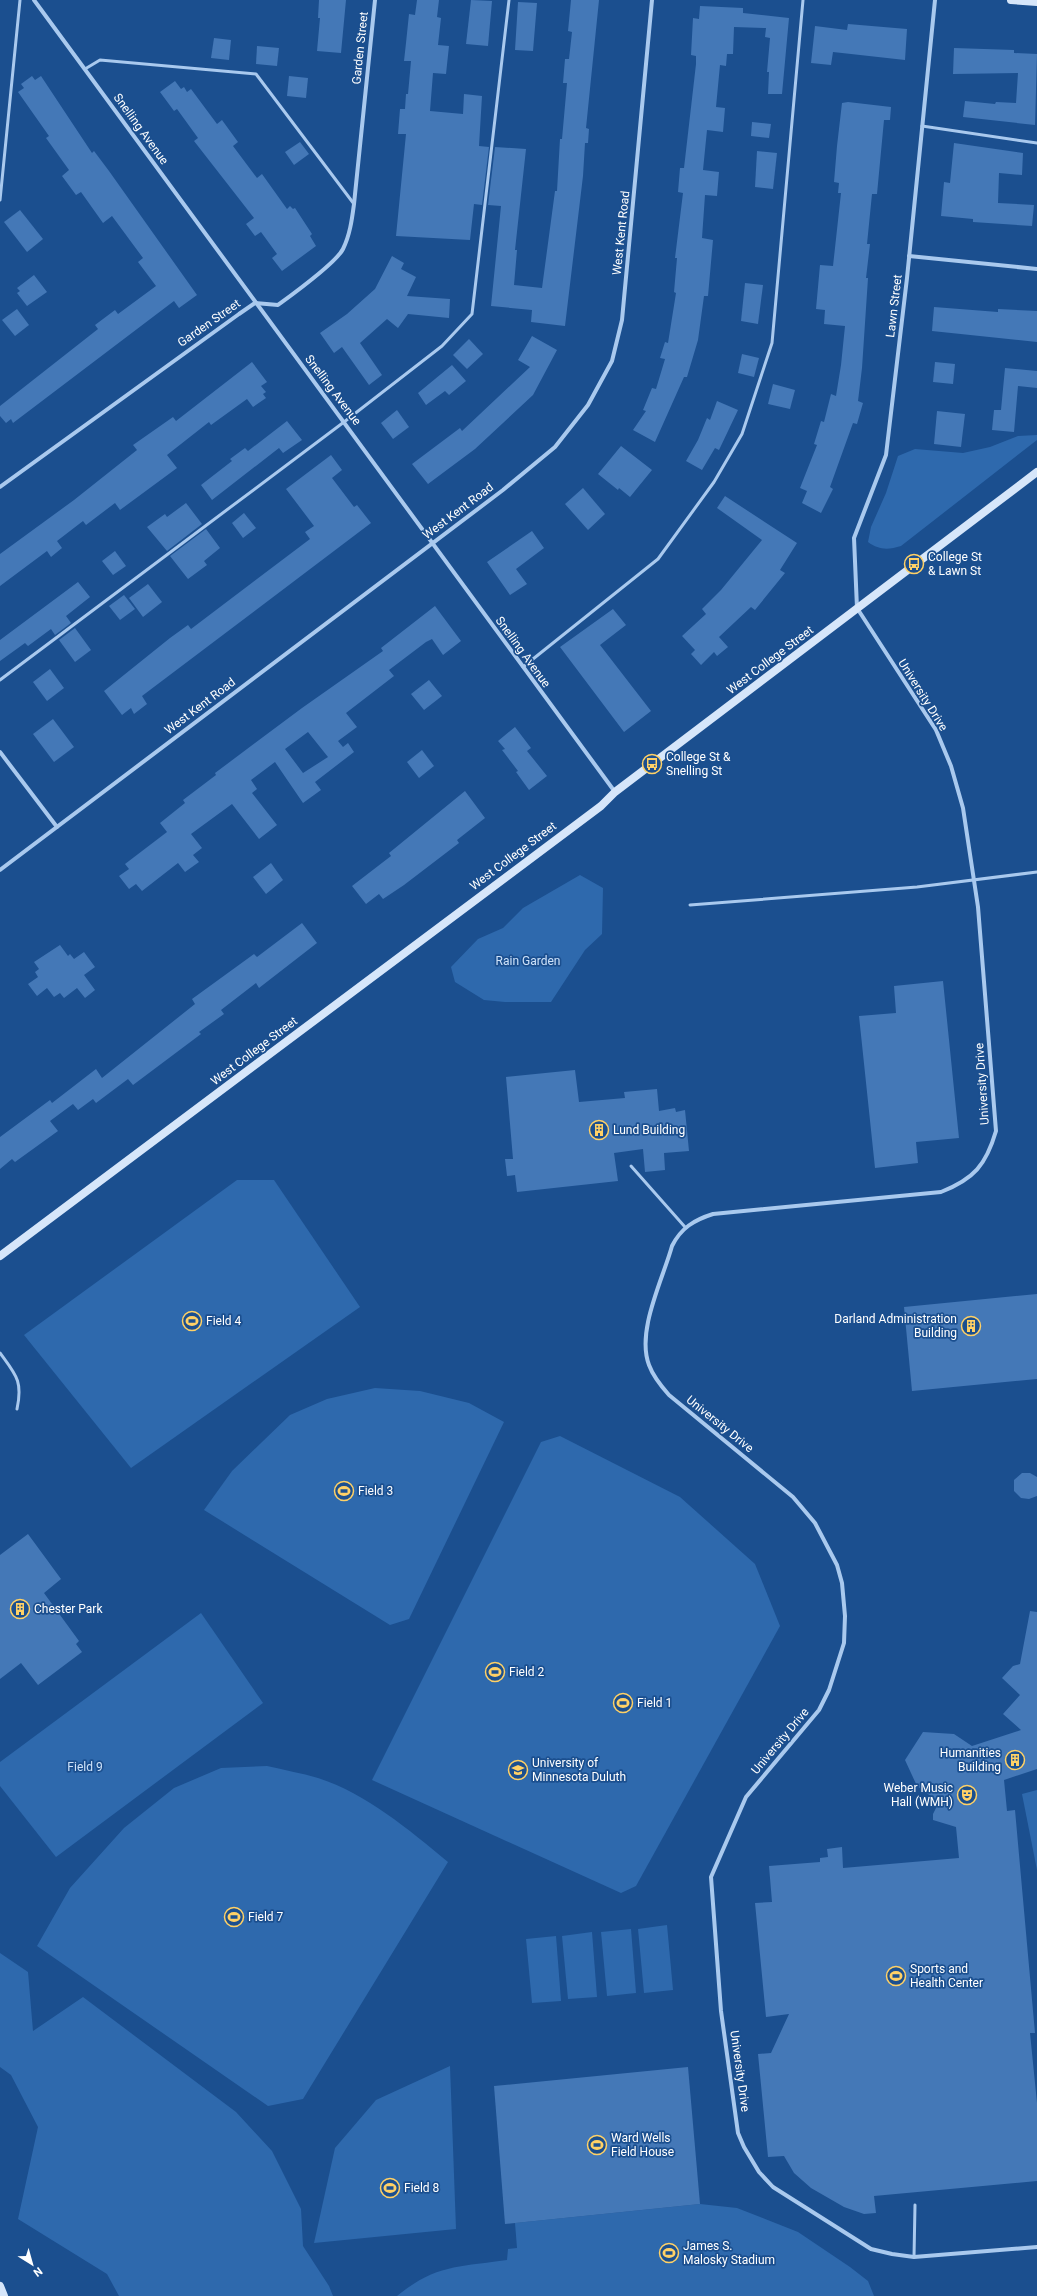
<svg xmlns="http://www.w3.org/2000/svg" width="1037" height="2296" viewBox="0 0 1037 2296" font-family="Roboto,sans-serif">
<style>
.green{fill:#2e69ad}
.building{fill:#4478b7;fill-rule:evenodd}
.lines{fill:none;stroke-linecap:round;stroke-linejoin:round}
.lane{stroke:#a9c9ee;stroke-width:3}
.street{stroke:#a9c9ee;stroke-width:4}
.secondary{stroke:#d6e6fa;stroke-width:8}
.labels{text-anchor:middle;dominant-baseline:central;stroke-width:3.5;stroke-linejoin:round;paint-order:stroke}
.street-label{font-size:12px;fill:#fff;stroke:#1b4f8f}
.poi-label{font-size:12px;fill:#fff;stroke:#1b4f8f;text-anchor:start}
.park-label{font-size:12px;fill:#cfe3fa;stroke:#1b4f8f}
</style>
<rect width="100%" height="100%" fill="#1b4f8f"/>
<g class="green">
<path d="M 1037,435 L 1037,440 L 901,546 C 888,550 879,550 868,542 L 871,527 L 886,493 L 898,456 L 915,449 L 963,453 L 990,447 L 1018,436 Z"/>
<polygon points="580,875 603,888 602,934 585,950 551,1002 505,1002 484,1000 455,982 451,967 478,939 503,928 523,908"/>
<polygon points="237,1180 274,1180 360,1307 131,1468 24,1335"/>
<polygon points="375,1388 420,1391 469,1403 504,1422 409,1619 390,1625 204,1510 232,1471 290,1415 327,1399"/>
<polygon points="560,1436 680,1497 755,1564 780,1626 636,1886 621,1893 372,1780 541,1442"/>
<polygon points="201,1613 263,1703 56,1857 0,1786 0,1762"/>
<path d="M 267,1766 C 284,1770 301,1773 318,1778 C 367,1794 408,1829 448,1862 L 303,2099 L 268,2106 L 37,1946 L 70,1888 L 124,1828 L 174,1788 L 221,1768 Z"/>
<polygon points="1037,1790 1037,1870 1022,1794"/>
<polygon points="667,1925 673,1990 644,1993 638,1929"/>
<polygon points="631,1929 636,1993 607,1996 601,1932"/>
<polygon points="592,1932 597,1997 568,1999 562,1936"/>
<polygon points="556,1936 561,2001 532,2003 526,1939"/>
<polygon points="0,1953 28,1972 33,2031 83,1997 236,2112 272,2151 301,2209 303,2246 329,2286 333,2296 119,2296 107,2274 18,2219 38,2127 11,2075 0,2067"/>
<polygon points="450,2066 456,2229 314,2243 335,2148 376,2100"/>
<path d="M 700,2204 L 737,2208 L 798,2232 L 850,2267 L 868,2281 L 874,2296 L 397,2296 C 436,2264 460,2267 507,2260 L 508,2249 L 517,2248 L 515,2223 Z"/>
</g>
<g class="building">
<polygon points="319,0 346,0 341,53 317,51 320,18 318,18"/>
<polygon points="417,0 439,0 437,17 441,18 438,45 449,46 446,74 433,73 430,111 463,114 464,94 482,96 479,146 489,147 482,205 474,204 470,240 396,236 406,134 398,134 400,109 405,109 406,94 408,94 411,61 404,61 406,43 409,14 415,15"/>
<polygon points="471,0 492,1 488,46 466,44"/>
<polygon points="571,0 599,0 586,128 589,129 588,143 585,143 583,176 565,326 531,322 532,310 491,306 501,206 488,205 495,147 526,149 515,250 517,250 514,285 542,288 555,191 557,191 560,139 562,139 567,83 563,83 565,59 569,59 572,32 568,31"/>
<polygon points="518,2 537,3 533,51 515,50"/>
<polygon points="700,6 743,8 743,13 789,18 782,94 768,94 769,72 767,72 770,38 765,37 766,28 734,27 733,54 727,54 726,66 720,65 716,107 725,108 723,132 707,130 703,170 719,172 717,196 705,195 702,238 713,240 708,296 704,296 698,340 687,377 684,377 655,442 633,430 646,411 643,410 652,388 656,389 665,359 660,358 665,342 668,343 676,293 674,292 677,258 675,258 683,193 678,192 680,168 684,168 696,64 696,56 691,55 693,18 699,19"/>
<polygon points="848,24 907,29 905,60 833,52 831,65 811,63 815,26 847,30"/>
<polygon points="214,38 231,40 229,60 211,58"/>
<polygon points="257,46 279,48 277,66 256,64"/>
<polygon points="954,48 1014,50 1014,53 1037,54 1035,125 963,117 965,101 995,104 996,102 1016,103 1018,73 953,74"/>
<polygon points="32,76 35,80 41,76 92,153 94,151 109,171 197,295 179,308 174,301 13,423 11,419 6,423 0,416 0,406 98,329 95,325 115,310 118,314 156,286 138,262 143,258 112,216 103,223 81,192 76,195 62,176 69,170 46,138 49,136 18,92 24,88 21,84"/>
<polygon points="289,76 308,78 306,98 287,96"/>
<polygon points="175,81 181,89 184,87 187,92 191,89 217,124 222,120 238,142 233,146 257,178 262,174 287,209 290,206 293,209 295,208 312,234 310,236 316,246 282,271 272,258 277,254 261,232 255,236 246,224 254,218 194,141 198,138 177,109 174,111 160,92"/>
<polygon points="848,102 891,107 890,120 884,120 877,194 872,194 867,244 870,244 866,278 868,278 862,368 858,401 863,403 857,424 853,423 830,487 833,489 821,513 802,503 807,491 800,488 817,445 814,444 821,421 824,422 831,394 836,396 841,365 845,326 824,324 825,310 816,309 820,265 833,266 841,193 838,193 839,183 834,182 837,146 842,103"/>
<polygon points="752,122 771,124 769,138 751,136"/>
<polygon points="300,142 309,154 294,165 285,152"/>
<polygon points="954,143 1023,153 1022,175 999,173 998,203 1034,205 1032,226 973,222 973,219 941,216 944,182 950,183"/>
<polygon points="757,151 777,153 773,189 755,187"/>
<polygon points="20,210 43,239 27,252 4,222"/>
<polygon points="392,256 404,263 401,269 416,277 407,296 450,299 449,318 408,314 398,328 387,319 360,343 382,375 369,385 342,347 334,353 320,333 347,314 375,289"/>
<polygon points="34,275 47,292 27,306 17,293 20,291 17,288"/>
<polygon points="745,283 763,285 758,324 741,321"/>
<polygon points="934,307 998,312 998,309 1037,311 1037,342 932,331"/>
<polygon points="17,309 29,325 15,336 2,320"/>
<polygon points="532,336 557,350 533,395 475,449 428,484 412,464 460,428 462,431 530,367 518,360"/>
<polygon points="469,339 483,354 467,369 453,355"/>
<polygon points="742,354 759,358 754,377 738,373"/>
<polygon points="252,362 267,382 261,386 266,392 263,394 266,398 253,407 247,399 211,425 209,422 167,455 177,468 120,510 115,503 86,525 83,521 57,541 62,548 51,557 47,551 0,586 0,554 74,500 137,450 133,445 173,417 176,421"/>
<polygon points="935,362 955,364 953,384 933,382"/>
<polygon points="452,365 466,381 449,395 445,391 426,405 418,393"/>
<polygon points="1005,368 1037,371 1037,388 1018,386 1014,432 992,430 994,410 1001,410"/>
<polygon points="773,384 795,390 790,409 768,404"/>
<polygon points="717,401 738,410 719,450 715,448 702,470 686,461 698,440 707,418 710,420"/>
<polygon points="397,410 409,427 393,439 381,423"/>
<polygon points="937,411 965,414 961,447 934,444"/>
<polygon points="287,421 302,440 283,453 279,448 212,500 201,485 232,461 230,459 245,448 248,451"/>
<polygon points="621,446 652,470 630,497 619,488 618,490 598,474"/>
<polygon points="331,455 342,470 332,478 354,507 357,505 371,523 142,696 147,704 134,714 131,708 122,715 104,691 170,638 188,625 191,629 310,539 305,532 314,526 286,489"/>
<polygon points="583,488 605,514 588,530 565,504"/>
<polygon points="725,496 797,543 780,570 785,573 755,610 751,607 719,637 728,647 717,656 714,652 701,665 691,654 695,650 682,636 706,614 702,609 721,590 762,540 717,508"/>
<polygon points="186,503 202,524 167,551 147,527 165,514 167,517"/>
<polygon points="244,513 256,528 243,538 232,523"/>
<polygon points="206,529 220,548 204,561 207,565 188,579 170,556"/>
<polygon points="532,531 544,548 516,569 527,584 510,595 487,562"/>
<polygon points="115,551 126,566 113,575 102,561"/>
<polygon points="78,582 90,597 66,616 71,623 55,635 51,629 28,646 25,643 0,661 0,640"/>
<polygon points="148,584 162,602 143,617 129,598"/>
<polygon points="124,595 135,609 120,620 109,606"/>
<path d="M 435,606 L 461,641 L 443,655 L 432,639 L 426,642 L 389,670 L 394,676 L 346,713 L 357,727 L 338,741 L 343,747 L 348,743 L 354,752 L 315,782 L 321,790 L 303,803 L 275,762 L 251,780 L 257,789 L 252,793 L 277,825 L 259,839 L 232,804 L 191,834 L 202,848 L 193,855 L 199,862 L 185,872 L 178,863 L 142,891 L 136,884 L 129,889 L 119,876 L 129,869 L 125,864 L 167,832 L 160,823 L 185,803 L 183,800 L 216,775 L 215,773 L 302,708 L 383,651 L 381,648 ZM 308,732 L 328,757 L 303,773 L 285,749 Z"/>
<polygon points="613,609 626,625 600,645 651,711 624,732 560,647"/>
<polygon points="75,628 91,650 75,662 59,640"/>
<polygon points="50,669 64,688 47,701 33,682"/>
<polygon points="429,680 442,696 424,710 411,694"/>
<polygon points="53,719 74,747 54,762 33,734"/>
<polygon points="515,727 531,748 527,751 547,776 529,790 516,772 518,771 502,750 505,749 498,741"/>
<polygon points="422,750 434,766 419,778 407,762"/>
<polygon points="465,791 485,818 457,840 459,843 404,885 383,899 379,894 366,904 352,886 391,856 389,853"/>
<polygon points="271,863 283,880 266,894 253,877"/>
<polygon points="302,923 317,943 259,988 256,983 221,1010 224,1014 199,1032 201,1034 133,1085 128,1079 96,1103 93,1099 78,1110 73,1104 50,1121 58,1131 15,1162 12,1159 0,1169 0,1137 50,1100 52,1103 96,1069 102,1078 195,1004 192,999 254,954 257,957"/>
<polygon points="60,945 68,956 70,954 74,959 84,952 95,967 84,975 95,990 85,998 77,988 64,998 60,993 54,997 47,988 37,996 28,984 38,977 35,972 39,969 34,962"/>
<polygon points="943,981 959,1138 916,1142 918,1163 875,1168 859,1016 896,1013 894,986"/>
<polygon points="575,1070 579,1102 625,1098 624,1092 657,1089 659,1111 675,1108 676,1112 685,1110 689,1151 664,1153 665,1170 645,1172 643,1149 614,1153 618,1181 517,1192 515,1175 507,1176 505,1159 513,1159 506,1077"/>
<polygon points="1037,1294 1037,1379 912,1391 904,1307"/>
<polygon points="1022,1473 1030,1473 1037,1477 1037,1496 1029,1499 1021,1498 1014,1491 1014,1480"/>
<polygon points="28,1534 61,1579 44,1593 79,1641 76,1644 82,1652 38,1685 21,1663 0,1679 0,1555"/>
<polygon points="1030,1611 1037,1612 1037,1769 1004,1780 1007,1811 1015,1810 1035,2033 1030,2033 1037,2103 1037,2181 874,2196 876,2213 864,2214 844,2207 811,2188 794,2173 784,2156 768,2157 758,2054 771,2053 789,2014 766,2017 755,1903 772,1902 769,1866 820,1862 820,1858 828,1857 827,1849 842,1847 843,1868 959,1858 956,1827 933,1820 933,1814 939,1802 917,1786 905,1760 923,1732 954,1734 972,1746 1021,1730 1003,1714 1020,1695 1002,1678 1013,1666 1020,1664"/>
<polygon points="688,2067 700,2204 505,2224 494,2086"/>
</g>
<g class="lines">
<g class="lane">
<polyline points="85,69 100,60 256,74 354,204"/>
<polyline points="922,126 1037,143"/>
<polyline points="0,200 20,0"/>
<polyline points="523,667 658,559 714,482 742,434 772,343 803,0"/>
<polyline points="0,680 344,422 442,346 472,314 509,0"/>
<polyline points="690,905 917,887 1037,872"/>
<polyline points="631,1166 685,1227"/>
<path d="M 0,1353 C 16,1375 23,1381 17,1409"/>
<polyline points="914,2257 915,2205"/>
</g>
<g class="street">
<polyline points="34,0 615,792"/>
<path d="M 935,0 L 907,278 L 886,455 L 854,538 L 857,608 L 936,730 L 951,766 L 963,808 L 978,907 L 996,1131 C 986,1165 974,1179 941,1192 L 713,1214 C 694,1220 681,1228 672,1246 C 663,1279 636,1331 649,1365 C 653,1376 661,1386 669,1395 L 793,1497 L 815,1523 L 837,1565 L 842,1583 L 845,1616 L 844,1643 L 829,1690 L 819,1710 L 746,1797 L 711,1877 L 721,2011 L 738,2133 L 744,2147 L 759,2172 L 773,2187 L 871,2249 L 892,2254 L 914,2257 L 1037,2247"/>
<polyline points="909,256 1037,269"/>
<path d="M 0,487 L 239,314 L 255,303 L 278,305 C 293,294 336,263 343,249 C 350,235 352,219 354,204 L 375,0"/>
<polyline points="0,752 57,827"/>
<polyline points="0,870 503,490 555,447 588,405 612,361 622,320 652,0"/>
</g>
<g class="secondary">
<polyline points="1011,0 1037,2"/>
<polyline points="0,1256 601,806 615,792 1037,472"/>
<polyline points="0,2286 4,2296"/>
</g>
</g>
<defs>
<symbol id="bus-ring" viewBox="-11 -11 22 22"><circle r="9.5" fill="#1b4f8f" stroke="#ffd166" stroke-width="1.5"/><path d="M-5-6H5V4H4V6H2V4H-2V6H-4V4H-5ZM-3.5-4V0h7V-4ZM-3.5 1.2v1.5H-2V1.2ZM2 1.2v1.5H3.5V1.2Z" fill="#ffd166"/></symbol>
<symbol id="building-ring" viewBox="-11 -11 22 22"><circle r="9.5" fill="#1b4f8f" stroke="#ffd166" stroke-width="1.5"/><path d="M-4-6H4V6H1V3H-1V6H-4ZM-2.5-4.3h1.7v1.8h-1.7ZM.8-4.3h1.7v1.8H.8ZM-2.5-1h1.7V.8h-1.7ZM.8-1h1.7V.8H.8Z" fill="#ffd166"/></symbol>
<symbol id="stadium-ring" viewBox="-11 -11 22 22"><circle r="9.5" fill="#1b4f8f" stroke="#ffd166" stroke-width="1.5"/><path d="M0-5a6.5 5 0 1 0 0 10a6.5 5 0 1 0 0-10ZM-3.5-1.8h7v3.6h-7Z" fill="#ffd166"/></symbol>
<symbol id="university-ring" viewBox="-11 -11 22 22"><circle r="9.5" fill="#1b4f8f" stroke="#ffd166" stroke-width="1.5"/><path d="M0-5L7-2L0 1L-7-2ZM-4 1L0 2.5L4 1V4Q0 6-4 4Z" fill="#ffd166"/></symbol>
<symbol id="theatre-ring" viewBox="-11 -11 22 22"><circle r="9.5" fill="#1b4f8f" stroke="#ffd166" stroke-width="1.5"/><path d="M-5-5.5Q0-4 5-5.5V0Q5 5 0 6Q-5 5-5 0ZM-3.3-2.5H-1v1.5H-3.3ZM1-2.5H3.3v1.5H1ZM-2.8 1Q0 5.5 2.8 1Z" fill="#ffd166"/></symbol>
</defs>
<g fill-rule="evenodd">
<use href="#bus-ring" x="903" y="553" width="22" height="22"/>
<use href="#bus-ring" x="641" y="753" width="22" height="22"/>
<use href="#building-ring" x="588" y="1119" width="22" height="22"/>
<use href="#stadium-ring" x="181" y="1310" width="22" height="22"/>
<use href="#building-ring" x="960" y="1315" width="22" height="22"/>
<use href="#stadium-ring" x="333" y="1480" width="22" height="22"/>
<use href="#building-ring" x="9" y="1598" width="22" height="22"/>
<use href="#stadium-ring" x="484" y="1661" width="22" height="22"/>
<use href="#stadium-ring" x="612" y="1692" width="22" height="22"/>
<use href="#building-ring" x="1004" y="1749" width="22" height="22"/>
<use href="#university-ring" x="507" y="1759" width="22" height="22"/>
<use href="#theatre-ring" x="956" y="1784" width="22" height="22"/>
<use href="#stadium-ring" x="223" y="1906" width="22" height="22"/>
<use href="#stadium-ring" x="885" y="1965" width="22" height="22"/>
<use href="#stadium-ring" x="586" y="2134" width="22" height="22"/>
<use href="#stadium-ring" x="379" y="2177" width="22" height="22"/>
<use href="#stadium-ring" x="658" y="2242" width="22" height="22"/>
</g>
<g class="labels">
<g class="street-label">
<text transform="translate(360 48) rotate(-84)">Garden Street</text>
<text transform="translate(141 129) rotate(54)">Snelling Avenue</text>
<text transform="translate(621 233) rotate(-84)">West Kent Road</text>
<text transform="translate(894 306) rotate(-83)">Lawn Street</text>
<text transform="translate(209 323) rotate(-35)">Garden Street</text>
<text transform="translate(333 390) rotate(53)">Snelling Avenue</text>
<text transform="translate(458 511) rotate(-37)">West Kent Road</text>
<text transform="translate(523 652) rotate(54)">Snelling Avenue</text>
<text transform="translate(770 660) rotate(-37)">West College Street</text>
<text transform="translate(923 695) rotate(58)">University Drive</text>
<text transform="translate(200 706) rotate(-37)">West Kent Road</text>
<text transform="translate(513 856) rotate(-37)">West College Street</text>
<text transform="translate(254 1051) rotate(-37)">West College Street</text>
<text transform="translate(982 1084) rotate(-94)">University Drive</text>
<text transform="translate(720 1424) rotate(39)">University Drive</text>
<text transform="translate(780 1741) rotate(-50)">University Drive</text>
<text transform="translate(740 2071) rotate(82)">University Drive</text>
</g>
<g class="poi-label">
<text x="928" y="557">College St<tspan x="928" dy="14">&amp; Lawn St</tspan></text>
<text x="666" y="757">College St &amp;<tspan x="666" dy="14">Snelling St</tspan></text>
<text x="613" y="1130">Lund Building</text>
<text x="957" y="1319" text-anchor="end">Darland Administration<tspan x="957" dy="14">Building</tspan></text>
<text x="206" y="1321">Field 4</text>
<text x="358" y="1491">Field 3</text>
<text x="34" y="1609">Chester Park</text>
<text x="509" y="1672">Field 2</text>
<text x="637" y="1703">Field 1</text>
<text x="1001" y="1753" text-anchor="end">Humanities<tspan x="1001" dy="14">Building</tspan></text>
<text x="532" y="1763">University of<tspan x="532" dy="14">Minnesota Duluth</tspan></text>
<text x="953" y="1788" text-anchor="end">Weber Music<tspan x="953" dy="14">Hall (WMH)</tspan></text>
<text x="248" y="1917">Field 7</text>
<text x="910" y="1969">Sports and<tspan x="910" dy="14">Health Center</tspan></text>
<text x="611" y="2138">Ward Wells<tspan x="611" dy="14">Field House</tspan></text>
<text x="404" y="2188">Field 8</text>
<text x="683" y="2246">James S.<tspan x="683" dy="14">Malosky Stadium</tspan></text>
</g>
<g class="park-label">
<text x="528" y="961">Rain Garden</text>
<text x="85" y="1767">Field 9</text>
</g>
</g>
<g transform="translate(32 2264) rotate(143)" stroke="#1b4f8f" stroke-width="3" paint-order="stroke">
<path d="M0-3L7 15L0 10L-7 15Z" fill="#ffffff"/>
<text y="-6" font-size="11" font-weight="bold" text-anchor="middle" fill="#ffffff">N</text>
</g>
</svg>
